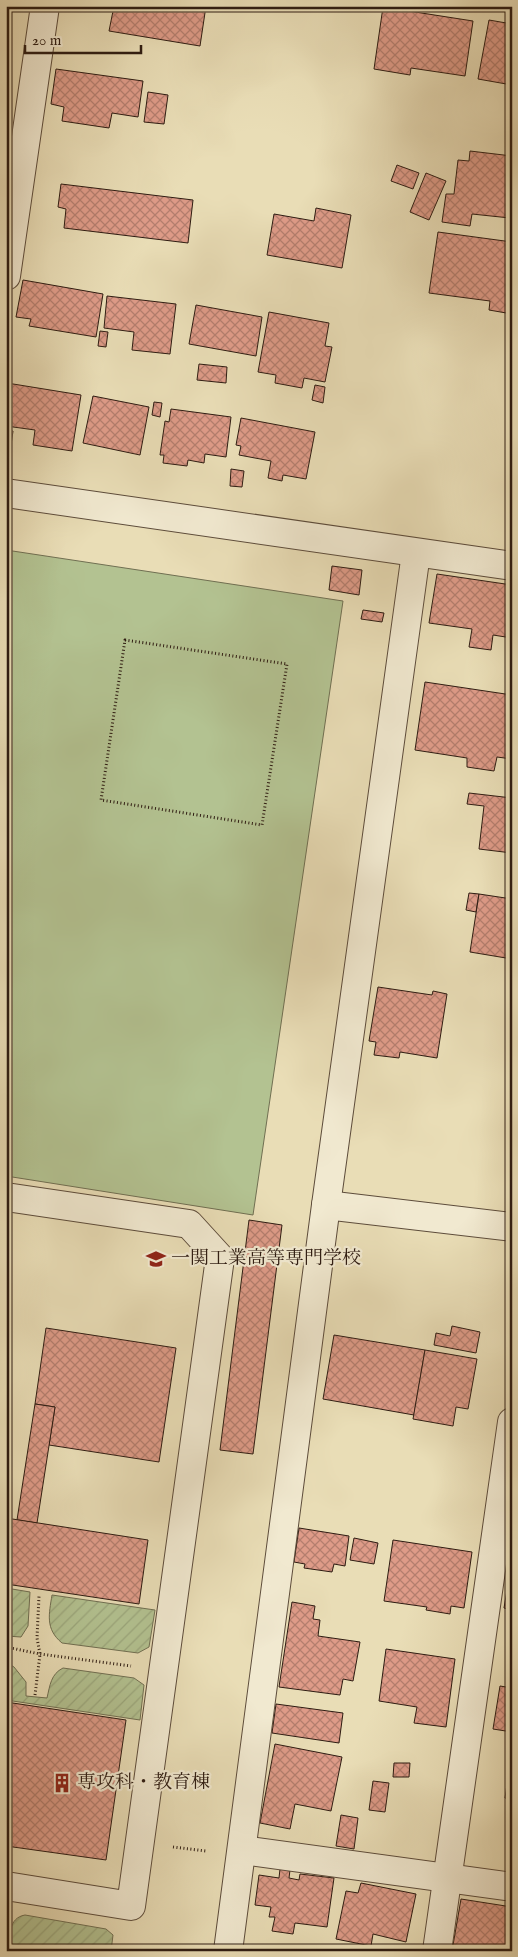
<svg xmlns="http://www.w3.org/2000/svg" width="518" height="1957" viewBox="0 0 518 1957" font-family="'IM FELL English','Noto Serif JP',serif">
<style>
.park{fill:#b3c291;stroke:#706f52}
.garden{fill:url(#garden-furrows);stroke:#706f52}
.building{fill:url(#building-cross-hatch);stroke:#2e1c12}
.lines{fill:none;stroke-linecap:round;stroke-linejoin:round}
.minor-casing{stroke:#5d4c3b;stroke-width:30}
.path{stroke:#2e1c12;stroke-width:3;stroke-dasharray:1 2.5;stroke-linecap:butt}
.minor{stroke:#f1e9d0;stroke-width:28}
.labels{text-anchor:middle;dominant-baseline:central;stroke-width:4.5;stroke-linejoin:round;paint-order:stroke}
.poi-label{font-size:19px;fill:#2e1c12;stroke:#f1e9d0;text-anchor:start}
</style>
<defs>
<pattern id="garden-furrows" width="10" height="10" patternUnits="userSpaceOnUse" patternTransform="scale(1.25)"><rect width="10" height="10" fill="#b3c291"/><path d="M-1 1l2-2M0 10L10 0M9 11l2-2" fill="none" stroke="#9aa67c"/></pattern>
<pattern id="building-cross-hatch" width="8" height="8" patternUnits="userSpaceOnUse" patternTransform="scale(1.25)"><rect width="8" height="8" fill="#de9b88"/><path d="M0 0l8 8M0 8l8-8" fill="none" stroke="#b47e6e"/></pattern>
</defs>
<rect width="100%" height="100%" fill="#e9ddb6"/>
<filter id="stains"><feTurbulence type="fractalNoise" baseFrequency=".004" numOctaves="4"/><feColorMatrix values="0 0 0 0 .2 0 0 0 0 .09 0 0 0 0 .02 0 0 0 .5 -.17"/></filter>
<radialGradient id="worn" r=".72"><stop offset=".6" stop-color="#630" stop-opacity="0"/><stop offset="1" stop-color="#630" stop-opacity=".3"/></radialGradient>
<polygon class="park" points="6,550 343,601 253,1215 6,1176"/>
<g class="garden">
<polygon points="6,1588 30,1592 28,1626 21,1637 6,1636"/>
<path d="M 52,1595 L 155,1610 L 149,1647 L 138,1653 L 62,1643 C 45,1629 49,1614 52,1595 Z"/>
<path d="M 6,1662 L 14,1667 L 26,1682 L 26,1696 L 47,1698 C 50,1685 51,1674 63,1668 L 134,1678 L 144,1685 L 140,1720 L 6,1700 Z"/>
<path d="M 25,1915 L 106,1929 L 113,1935 L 111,1951 L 7,1951 C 10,1936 8,1918 25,1915 Z"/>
</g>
<g class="building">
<polygon points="114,6 206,6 200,46 109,31"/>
<polygon points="383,7 473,21 465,76 411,68 410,75 374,69"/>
<polygon points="489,20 512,24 512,85 478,79"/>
<polygon points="56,69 143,81 138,117 112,113 109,128 62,121 64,107 51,104"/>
<polygon points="148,92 168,95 164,124 144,122"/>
<polygon points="470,151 512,156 510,218 472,214 470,226 442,222 446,194 454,194 458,160 469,161"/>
<polygon points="397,165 419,173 413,189 391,181"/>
<polygon points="426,173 446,181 429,220 410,212"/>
<polygon points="61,184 193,200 188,243 64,228 66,209 58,207"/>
<polygon points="316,208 351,215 342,268 267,255 274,214 314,221"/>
<polygon points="438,232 512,242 512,314 489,310 490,301 429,293"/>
<polygon points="23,280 103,294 96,337 29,326 31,319 16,317"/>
<polygon points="107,296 176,304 170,354 132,350 134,332 104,328"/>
<polygon points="196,305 262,317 256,356 189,344"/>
<polygon points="269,312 329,323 325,346 332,347 325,382 304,378 302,388 275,383 276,375 258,372"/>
<polygon points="100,331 108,332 106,347 98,346"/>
<polygon points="199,364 227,367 226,383 197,380"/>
<polygon points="7,383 81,395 72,451 33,445 35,430 6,426"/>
<polygon points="315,385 325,387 323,403 312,400"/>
<polygon points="93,396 149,407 140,455 83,443"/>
<polygon points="154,402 162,403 160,417 152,415"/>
<polygon points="171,409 231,417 226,457 205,454 204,463 188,460 187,466 163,463 164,455 160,455 165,421 169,422"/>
<polygon points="241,418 315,432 306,479 283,475 282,481 268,478 271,461 239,455 241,446 236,445"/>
<polygon points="6,430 13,431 7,474 6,474"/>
<polygon points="231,469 244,471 242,487 230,486"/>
<polygon points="332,566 362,570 359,595 329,590"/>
<polygon points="437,574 512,585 512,638 493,635 491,650 469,647 472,629 429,623"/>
<polygon points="363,610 384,613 382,622 361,619"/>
<polygon points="425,682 512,695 512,759 497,757 494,771 467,767 467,758 415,750"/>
<polygon points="469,793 512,798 512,853 479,849 484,806 467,804"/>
<polygon points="469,893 479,894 476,912 466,910"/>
<polygon points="479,894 512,899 512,959 470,952"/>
<polygon points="378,987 432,995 433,991 447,994 437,1058 400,1052 399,1058 374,1055 376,1042 369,1041"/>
<polygon points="249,1220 282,1225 253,1454 220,1450"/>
<polygon points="452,1326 480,1332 476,1353 434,1345 436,1333 450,1336"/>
<polygon points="46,1328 176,1348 159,1462 49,1445 55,1407 35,1404"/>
<polygon points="334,1335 425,1350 414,1415 323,1399"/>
<polygon points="425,1350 477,1359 468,1409 456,1407 453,1426 413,1419"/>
<polygon points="35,1404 55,1407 37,1523 17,1520"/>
<polygon points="6,1518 148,1540 139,1604 6,1584"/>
<polygon points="299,1528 349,1536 345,1566 334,1564 332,1572 304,1568 305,1564 294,1562"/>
<polygon points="354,1538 378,1543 374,1564 350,1560"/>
<polygon points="393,1540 472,1552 464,1608 451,1606 450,1614 426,1610 427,1607 384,1601"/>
<polygon points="512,1560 512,1610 504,1608"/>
<polygon points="292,1602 315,1606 313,1619 320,1620 318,1636 360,1642 353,1681 343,1679 340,1695 279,1687"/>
<polygon points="386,1649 455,1659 446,1727 414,1723 417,1707 379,1701"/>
<polygon points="500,1686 512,1688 512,1732 493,1729"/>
<polygon points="6,1702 126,1720 106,1860 6,1846"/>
<polygon points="276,1704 343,1713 339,1743 272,1733"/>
<polygon points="275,1744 342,1757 331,1811 295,1804 290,1829 260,1823"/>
<polygon points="394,1763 410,1763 409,1777 393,1777"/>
<polygon points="508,1777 512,1778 512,1809 508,1808 510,1799 505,1798"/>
<polygon points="373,1781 389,1783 385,1812 369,1810"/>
<polygon points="341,1815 358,1818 354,1849 336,1846"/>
<polygon points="280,1869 290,1870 289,1878 299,1880 300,1874 334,1878 327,1927 295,1923 293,1934 272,1931 275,1917 269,1917 271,1907 255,1905 259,1875 279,1878"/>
<polygon points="361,1883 416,1894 406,1942 373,1934 371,1946 336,1939 346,1891 358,1893"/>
<polygon points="461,1899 512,1907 512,1951 452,1951"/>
</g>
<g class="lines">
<defs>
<g id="minor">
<polyline points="6,276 45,6"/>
<polyline points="6,493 512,566"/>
<polyline points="6,1197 189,1224 220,1258 131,1906 6,1886"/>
<polyline points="326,1205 512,1227"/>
<polyline points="242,1850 512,1887"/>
<polyline points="228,1951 326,1205 416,553"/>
<polyline points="437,1951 512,1422"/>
</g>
</defs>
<use href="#minor" class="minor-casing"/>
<g class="path">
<polygon points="125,640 287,664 262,825 101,800"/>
<polyline points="6,1647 40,1654 131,1666"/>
<polyline points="35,1695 40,1654 37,1638 39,1596"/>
<polyline points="173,1847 206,1851"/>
</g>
<use href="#minor" class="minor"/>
</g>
<defs>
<symbol id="university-bare" viewBox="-9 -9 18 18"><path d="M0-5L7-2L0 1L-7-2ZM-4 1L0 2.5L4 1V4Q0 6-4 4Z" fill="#8f2418" stroke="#f1e9d0" stroke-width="2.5" paint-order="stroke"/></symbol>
<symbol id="building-bare" viewBox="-9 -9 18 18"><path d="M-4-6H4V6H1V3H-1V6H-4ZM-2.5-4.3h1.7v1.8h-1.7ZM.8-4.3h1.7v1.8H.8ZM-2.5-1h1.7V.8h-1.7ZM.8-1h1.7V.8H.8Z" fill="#8f2418" stroke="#f1e9d0" stroke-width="2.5" paint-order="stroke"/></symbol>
</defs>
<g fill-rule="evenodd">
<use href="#university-bare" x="142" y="1245" width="28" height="28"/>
<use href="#building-bare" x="48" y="1769" width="28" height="28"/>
</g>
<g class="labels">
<g class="poi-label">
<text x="171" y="1259">一関工業高等専門学校</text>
<text x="77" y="1783">専攻科・教育棟</text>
</g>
</g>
<rect width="518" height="1957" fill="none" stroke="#e9ddb6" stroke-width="25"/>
<rect x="8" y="8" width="503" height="1942" fill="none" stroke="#2e1c12" stroke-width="2.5"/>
<rect x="12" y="12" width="493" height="1932" fill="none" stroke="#2e1c12"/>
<path d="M25 45v8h116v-8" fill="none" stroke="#2e1c12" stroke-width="2.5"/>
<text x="32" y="45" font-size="15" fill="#2e1c12" stroke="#f1e9d0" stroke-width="4" paint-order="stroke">20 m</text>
<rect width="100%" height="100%" filter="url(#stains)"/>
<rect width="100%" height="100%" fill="url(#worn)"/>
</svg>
